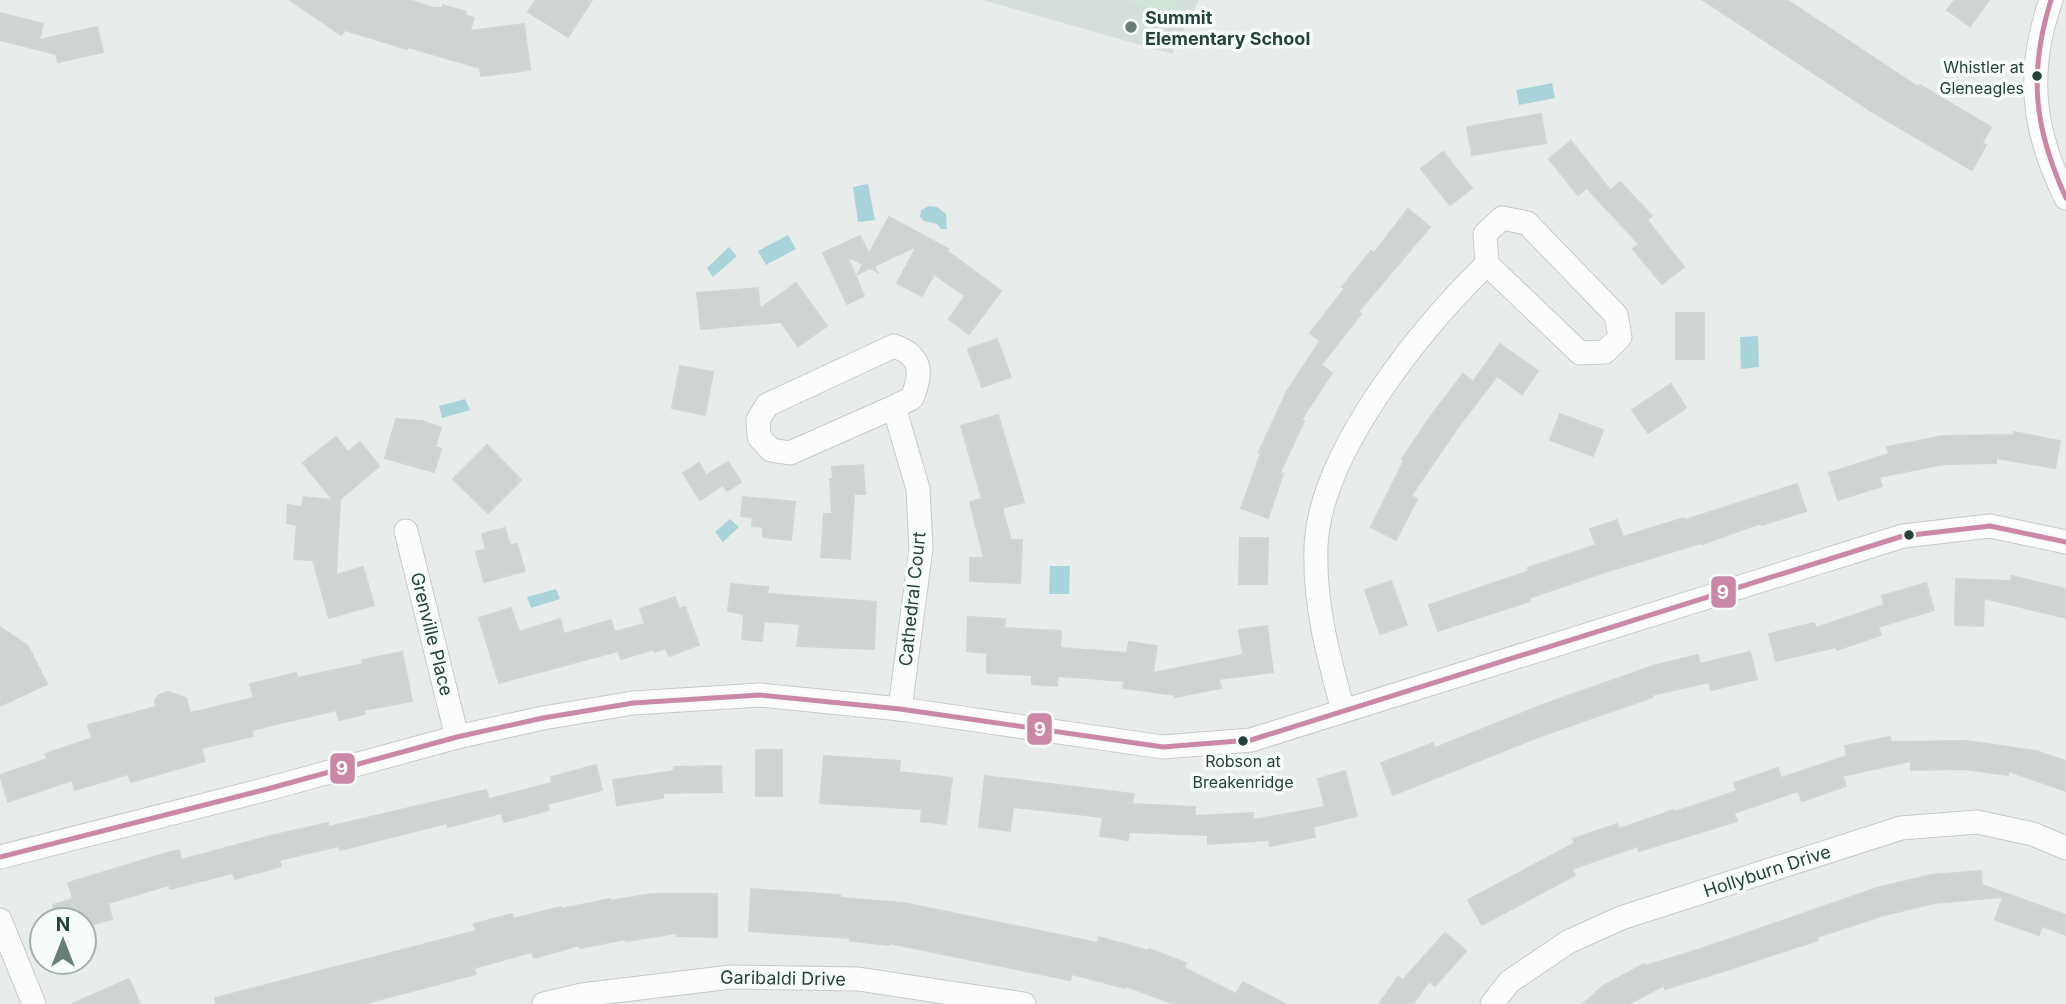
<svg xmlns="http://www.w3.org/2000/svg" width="2066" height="1004" viewBox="0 0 2066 1004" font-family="Inter,sans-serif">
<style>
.built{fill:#d6dedb}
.green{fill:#d1e6d8}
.water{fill:#a9d4db}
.building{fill:#cfd4d2;stroke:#d1d6d4;stroke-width:2}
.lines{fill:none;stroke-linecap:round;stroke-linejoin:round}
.street-casing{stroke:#c5cac8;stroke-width:25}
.street{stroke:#fcfcfc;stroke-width:23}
.bus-1-casing{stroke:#f7fbf9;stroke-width:10}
.bus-1{stroke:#ca88a6;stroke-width:5}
.poi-dot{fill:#697e78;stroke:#f7fbf9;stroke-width:2.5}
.bus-dot{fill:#24423a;stroke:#f7fbf9;stroke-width:2.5}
.labels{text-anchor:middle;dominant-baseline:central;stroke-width:7;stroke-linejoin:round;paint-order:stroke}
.bus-label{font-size:16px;fill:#24423a;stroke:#f7fbf9;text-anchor:end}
.poi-label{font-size:18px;font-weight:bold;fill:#24423a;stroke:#f7fbf9;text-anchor:start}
.street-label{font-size:18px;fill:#24423a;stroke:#f7fbf9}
.line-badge{stroke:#f7fbf9;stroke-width:2.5}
.badge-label{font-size:19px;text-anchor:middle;font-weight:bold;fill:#fff}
</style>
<rect width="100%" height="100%" fill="#e8edeb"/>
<polygon class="built" points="983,0 1199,0 1172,54"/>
<polygon class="green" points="1127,0 1179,0 1173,13 1165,16"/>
<g class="water">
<polygon points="1552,83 1555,98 1519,105 1516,90"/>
<polygon points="868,184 875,220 858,222 853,187"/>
<polygon points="929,206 937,207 946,214 947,229 941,229 937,224 924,221 920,217 921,210"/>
<polygon points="788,235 796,249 766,265 758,251"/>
<polygon points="729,247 737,256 713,277 707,268"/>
<polygon points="1758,336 1759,367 1741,369 1740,337"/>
<polygon points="465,399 470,410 442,418 439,406"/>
<polygon points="730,519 739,527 723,542 715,532"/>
<polygon points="1050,566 1070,566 1069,594 1049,594"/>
<polygon points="556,589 560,599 531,608 527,597"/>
</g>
<g class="building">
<polygon points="290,0 409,0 434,8 443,8 443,5 466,12 465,15 474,18 470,31 524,24 530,70 481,76 480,68 408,47 407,49 345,30 341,35"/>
<polygon points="536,0 592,0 568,37 528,12"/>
<polygon points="1703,0 1787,0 1918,87 1920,85 1991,127 1982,143 1986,145 1972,170 1874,113"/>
<polygon points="1955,0 1989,0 1970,26 1947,10"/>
<polygon points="0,13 43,24 39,40 97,27 103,52 58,62 56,54 0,40"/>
<polygon points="1541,114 1546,143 1472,155 1467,127"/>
<polygon points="1571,141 1611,191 1620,182 1652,216 1647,220 1684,267 1662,284 1633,249 1639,244 1587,188 1578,195 1549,159"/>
<polygon points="1443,152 1472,188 1450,205 1421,169"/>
<polygon points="1408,209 1430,227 1358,312 1361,314 1321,365 1332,373 1301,420 1304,421 1280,473 1283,474 1268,518 1241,508 1261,453 1259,452 1287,391 1320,341 1310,333 1345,288 1342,287 1371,251 1374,253"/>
<polygon points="889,217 948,249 947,251 1001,291 969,334 949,319 965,296 934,274 922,296 897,283 917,246 874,266 877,272 870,268 858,274 863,264 847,256 864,296 847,304 823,253 860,236 869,254"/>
<polygon points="796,283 827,326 798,346 781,322 701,329 697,293 758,288 760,309"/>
<rect x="1676" y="313" width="28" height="46"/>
<polygon points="997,339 1011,377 982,387 968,349"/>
<polygon points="1500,344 1538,371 1522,394 1497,376 1456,430 1411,496 1417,499 1396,540 1371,527 1404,461 1402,459 1431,416 1463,374 1473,382"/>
<polygon points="680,366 713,372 705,415 672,408"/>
<polygon points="1671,384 1686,408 1648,433 1632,410"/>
<polygon points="1560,414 1603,430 1593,456 1550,440"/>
<polygon points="998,415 1024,502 1002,508 1011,540 1022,540 1020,583 970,581 970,558 984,558 970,502 982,499 961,426"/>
<polygon points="396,419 423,421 441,428 435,447 441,449 434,472 385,458"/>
<polygon points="2014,432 2060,441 2055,468 1996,458 1996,463 1944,464 1879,477 1882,486 1838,500 1829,473 1889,454 1887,447 1943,436 2014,435"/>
<polygon points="336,437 348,452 360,442 379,466 338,501 340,501 336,575 363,567 374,605 329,618 313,560 294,559 297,525 287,523 288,505 302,507 303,497 333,500 303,463"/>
<polygon points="487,445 521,480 488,513 453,479"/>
<polygon points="728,462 741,482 727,491 723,485 700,500 683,473 699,463 706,475"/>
<polygon points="863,465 865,494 854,494 850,559 821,557 824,514 832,514 830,479 833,479 832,467"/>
<polygon points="1797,484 1806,511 1762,525 1761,523 1702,544 1701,543 1605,572 1529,598 1530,601 1438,631 1429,605 1529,571 1528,568 1596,545 1590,529 1617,520 1623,537 1684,518 1685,520"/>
<polygon points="743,497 795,502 791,540 763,537 763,527 752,526 753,517 741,516"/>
<polygon points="505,528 510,545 517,544 525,571 484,582 476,552 486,549 482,534"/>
<polygon points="1240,538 1268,538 1267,584 1239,584"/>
<polygon points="2012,576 2066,589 2066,618 1984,598 1983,626 1955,625 1956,579 2011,581"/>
<polygon points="1391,581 1407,625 1380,634 1365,590"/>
<polygon points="1926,583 1934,610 1878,627 1881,635 1837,650 1836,647 1776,661 1769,634 1814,623 1816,628 1884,605 1882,596"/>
<polygon points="731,584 768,587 767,594 876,602 874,649 797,646 800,624 764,621 762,641 742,639 744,614 728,611"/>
<polygon points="675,597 679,609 685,607 699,645 669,656 666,648 655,652 654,649 621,659 618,651 499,683 479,618 511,608 519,632 560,619 564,634 611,620 614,632 645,624 640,609"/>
<polygon points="968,617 1005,619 1004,628 1061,631 1060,648 1127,653 1129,642 1157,646 1153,673 1243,655 1239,630 1267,626 1273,672 1219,679 1221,688 1175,697 1175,695 1123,688 1124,681 1058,676 1057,686 1032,684 1032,675 987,673 987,653 967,651"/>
<polygon points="0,627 28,646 47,684 0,706"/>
<polygon points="402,652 412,701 364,710 365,714 339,720 336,710 252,730 253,736 201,748 205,761 131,782 128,774 75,790 72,780 8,802 0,775 47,759 45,754 92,738 88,725 156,707 155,700 159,695 168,692 186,698 190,713 254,698 250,684 296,673 297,678 363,664 362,660"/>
<polygon points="1750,652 1757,679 1711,690 1709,682 1652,695 1653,697 1546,734 1393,795 1381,763 1433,743 1435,748 1545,704 1653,666 1698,655 1700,664"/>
<polygon points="1890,737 1891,742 1967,741 2036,751 2066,761 2066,791 2008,771 2008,775 1964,769 1911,770 1911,761 1842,776 1846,786 1802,801 1798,791 1734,813 1737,821 1639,851 1638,846 1572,869 1575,875 1482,925 1468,900 1575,843 1573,839 1617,824 1619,829 1674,810 1675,812 1737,791 1734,783 1778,768 1781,778 1847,756 1845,746"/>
<rect x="756" y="750" width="26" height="46"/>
<polygon points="824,756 900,761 899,772 952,778 946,824 921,821 922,809 820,803"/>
<polygon points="596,765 602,790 547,804 549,810 504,822 501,813 448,827 447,823 340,850 339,846 279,860 281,866 235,879 233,873 170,889 169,885 108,903 112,919 84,927 84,920 57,920 53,905 73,899 68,883 167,853 179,850 181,860 270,836 328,823 328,827 486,790 489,799 552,783 551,777"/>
<polygon points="721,766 722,792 663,793 663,798 617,805 613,780 674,771 674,767"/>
<polygon points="1345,771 1357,816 1313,827 1315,837 1270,846 1269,840 1208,844 1208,835 1129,832 1128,840 1100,836 1103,817 1013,807 1010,831 979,827 985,776 1134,794 1132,804 1195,807 1195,816 1253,813 1253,820 1325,807 1318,779"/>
<polygon points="1981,871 1982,885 2066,915 2066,935 2042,926 2039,935 1995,920 2003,897 1934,903 1881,916 1817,937 1818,940 1724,971 1665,989 1664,985 1629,1004 1583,1004 1603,986 1644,964 1645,966 1701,949 1877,888 1931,875"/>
<polygon points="751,889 840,895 840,898 904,903 1098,943 1099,937 1149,951 1149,949 1186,963 1184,968 1236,994 1243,982 1285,1004 1174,1004 1126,986 1125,988 1072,974 1070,980 889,943 889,945 850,941 851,938 749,931"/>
<polygon points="652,894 717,894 717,937 677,936 677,933 626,941 626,939 580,948 580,945 534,958 532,952 474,968 476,974 363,1004 216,1004 215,998 476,931 474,924 512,914 513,919 561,907 561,909 610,899 610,901"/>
<polygon points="1445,933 1466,951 1435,986 1429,981 1413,1004 1379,1004 1398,977 1403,980"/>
<polygon points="129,979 140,1004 72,1004"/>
</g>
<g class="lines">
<defs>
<g id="street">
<path d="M 2051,0 C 2026,71 2032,130 2066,198"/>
<path d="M 894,407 L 790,453 L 771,450 L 759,437 L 758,420 L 767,405 L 894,346 C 923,356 922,374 912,398 L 894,407 L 918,489 L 921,548 L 900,709"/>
<polyline points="406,531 457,737"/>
<path d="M 1343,710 C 1328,655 1314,604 1316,547 C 1319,453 1422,327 1487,264 L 1485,234 L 1502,218 L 1527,223 L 1616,315 L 1620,337 L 1605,352 L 1580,353 L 1487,264"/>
<polyline points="0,857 271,788 457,737 543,718 633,703 760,695 900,709 1163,747 1251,740 1903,536 1990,526 2066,542"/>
<polyline points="0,920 34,1004"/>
<polyline points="544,1004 582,995 731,977 858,979 1024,1004"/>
<polyline points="1492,1004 1509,982 1568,942 1621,918 1901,828 1977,822 2033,834 2066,848"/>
</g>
</defs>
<use href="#street" class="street-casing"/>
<use href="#street" class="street"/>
<defs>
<g id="bus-1">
<path d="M 2051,0 C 2028,74 2034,128 2066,198"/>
<polyline points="0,857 271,788 457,737 543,718 633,703 760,695 900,709 1163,747 1251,740 1903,536 1990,526 2066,542"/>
</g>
</defs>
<use href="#bus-1" class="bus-1-casing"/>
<use href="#bus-1" class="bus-1"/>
</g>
<circle class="poi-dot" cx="1131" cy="27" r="7"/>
<g class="bus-dot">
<circle cx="2037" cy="76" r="6"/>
<circle cx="1909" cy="535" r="6"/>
<circle cx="1243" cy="741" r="6"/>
</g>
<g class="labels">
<g class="bus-label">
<text x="2024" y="67">Whistler at<tspan x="2024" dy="21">Gleneagles</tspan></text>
<text x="1243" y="761" text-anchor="middle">Robson at<tspan x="1243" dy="21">Breakenridge</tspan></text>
</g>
<g class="poi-label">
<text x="1145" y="17">Summit<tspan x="1145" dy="21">Elementary School</tspan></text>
</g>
<g class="street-label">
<text transform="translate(912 599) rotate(-84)">Cathedral Court</text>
<text transform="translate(432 634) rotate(76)">Grenville Place</text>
<text transform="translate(1767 871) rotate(-18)">Hollyburn Drive</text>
<text transform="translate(783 978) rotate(1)">Garibaldi Drive</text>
</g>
</g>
<g class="line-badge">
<rect x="1710" y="575" width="27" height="34" rx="7" fill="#ca88a6"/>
<rect x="1026" y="712" width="27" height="34" rx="7" fill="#ca88a6"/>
<rect x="329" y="752" width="27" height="33" rx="7" fill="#ca88a6"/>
</g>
<g class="badge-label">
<text x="1723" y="599">9</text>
<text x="1040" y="736">9</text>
<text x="342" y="775">9</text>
</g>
<g transform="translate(63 941)"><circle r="33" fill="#f7fbf9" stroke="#a3b1ad" stroke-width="2"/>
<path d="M0-5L12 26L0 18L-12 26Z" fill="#697e78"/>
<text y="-10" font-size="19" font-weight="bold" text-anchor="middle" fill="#24423a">N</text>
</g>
</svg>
